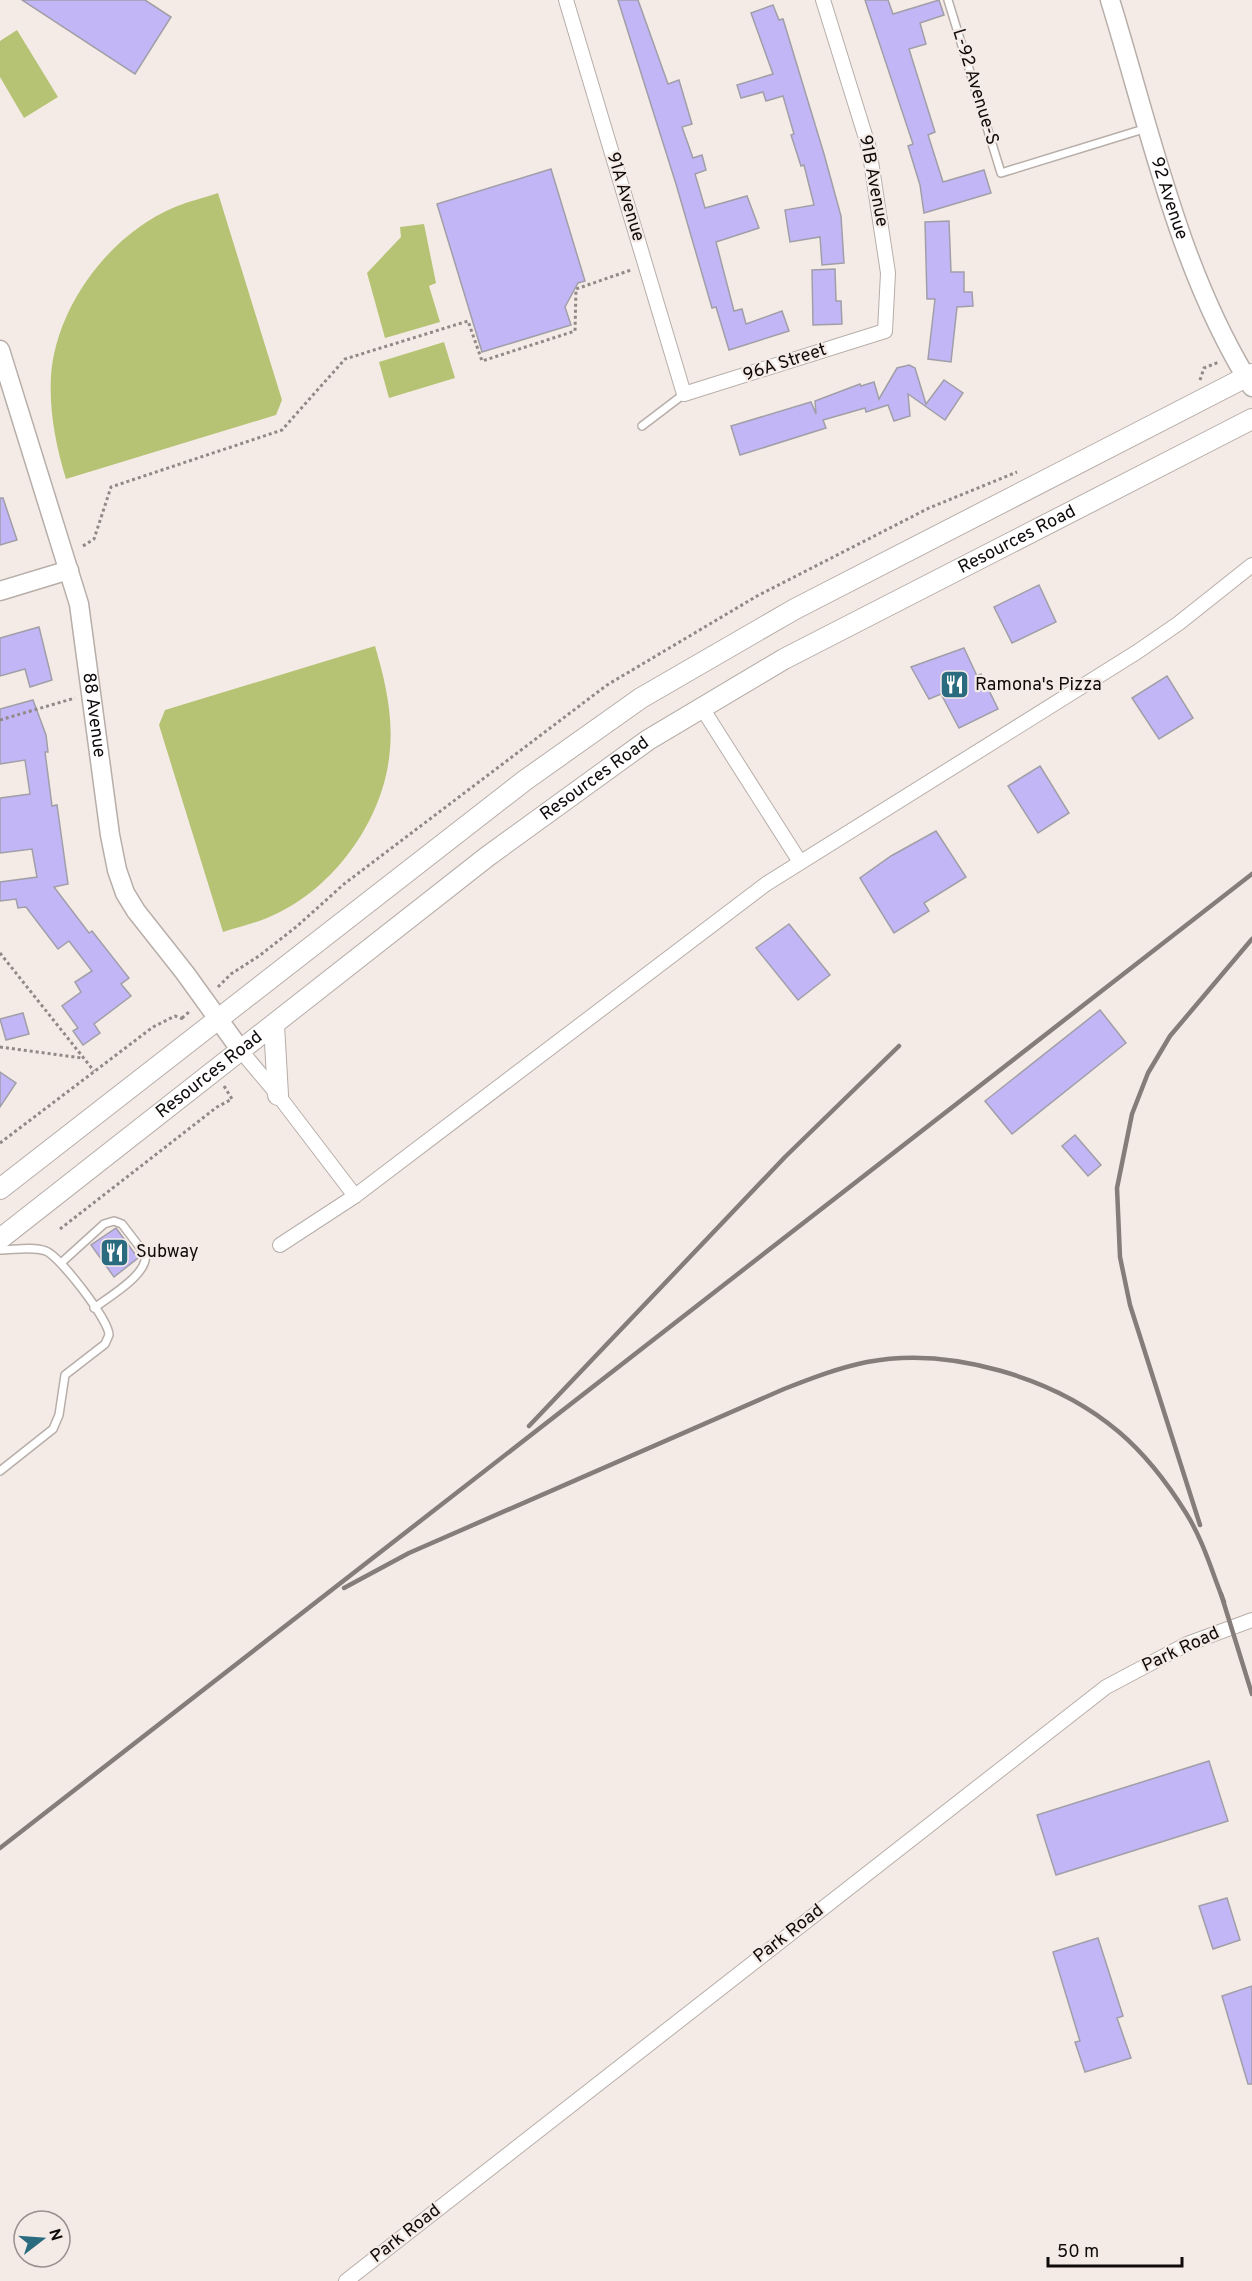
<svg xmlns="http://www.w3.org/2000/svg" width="1252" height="2281" viewBox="0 0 1252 2281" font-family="Overpass,sans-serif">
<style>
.green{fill:#b6c375}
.building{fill:#c3b6f6;stroke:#a09fa8;stroke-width:1.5}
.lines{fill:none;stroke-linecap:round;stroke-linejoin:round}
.service-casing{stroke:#b7aea9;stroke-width:10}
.minor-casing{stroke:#b7aea9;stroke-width:16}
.tertiary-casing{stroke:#b7aea9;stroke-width:21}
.secondary-casing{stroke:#b7aea9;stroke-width:22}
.path{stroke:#908985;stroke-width:3;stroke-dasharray:3 3;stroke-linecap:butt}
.service{stroke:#fff;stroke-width:7}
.minor{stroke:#fff;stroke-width:14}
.tertiary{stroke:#fff;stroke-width:18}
.secondary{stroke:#fff;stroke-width:20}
.rail{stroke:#847d7a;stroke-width:4.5}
.labels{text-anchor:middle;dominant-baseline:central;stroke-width:4.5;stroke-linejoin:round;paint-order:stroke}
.street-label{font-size:18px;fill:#0f0b0a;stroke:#f5ebe6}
.poi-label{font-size:18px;fill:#0f0b0a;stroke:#f5ebe6;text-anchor:start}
</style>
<rect width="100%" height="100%" fill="#f5ebe6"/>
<g class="green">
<polygon points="17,30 58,97 24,118 0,77 0,41"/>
<path d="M 218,193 L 282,400 L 276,415 L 66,479 C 56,446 49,411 51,376 C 56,306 110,234 175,207 C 189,201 204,198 218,193 Z"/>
<polygon points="424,224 436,283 429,286 440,322 385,338 367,273 401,237 400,227"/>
<polygon points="444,342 455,378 389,398 379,362"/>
<path d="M 375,646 C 385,680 393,714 390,749 C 385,820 332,892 267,918 C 253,924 238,927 223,932 L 159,725 L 165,710 Z"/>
</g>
<g class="building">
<polygon points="22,0 145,0 171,17 135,74"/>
<polygon points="618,0 638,0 668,84 679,80 692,124 682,127 693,158 702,155 706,170 695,174 705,208 747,196 759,228 716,242 734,311 742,309 746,324 782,311 789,331 729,350 716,307 712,308 676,184"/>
<polygon points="865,0 888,0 893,14 939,0 944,15 920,23 926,44 909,49 935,132 928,135 943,182 984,170 991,193 924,213 920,185 908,146 913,144"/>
<polygon points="773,5 779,20 783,19 824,154 841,216 844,263 822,265 820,237 790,242 785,210 814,205 804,165 801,166 791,135 794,134 783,96 766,101 763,92 741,98 737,85 773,74 751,13"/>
<polygon points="551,169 585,281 578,283 565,307 571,325 482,352 437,204"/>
<polygon points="949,221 951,272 964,272 964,292 972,292 973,306 957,307 951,362 928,359 935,299 927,299 925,222"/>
<polygon points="835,269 836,301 841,301 842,324 813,325 812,270"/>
<polygon points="909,365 915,368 926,404 944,380 963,393 945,420 908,394 910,416 894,421 888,405 866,412 865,408 823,420 826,428 740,455 731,426 811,402 816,414 815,401 860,384 861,386 874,382 879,399 897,368"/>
<polygon points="0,498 3,498 17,540 0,545"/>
<polygon points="1039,585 1056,622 1012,643 994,607"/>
<polygon points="39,627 52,680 30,687 25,669 0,676 0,638"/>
<polygon points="964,648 977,676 981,674 998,709 959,728 941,694 929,699 911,667"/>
<polygon points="1167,676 1193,718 1159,739 1132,698"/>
<polygon points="33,700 46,735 48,752 45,752 52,806 57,805 68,884 54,887 89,933 92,931 129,978 121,984 131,996 94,1024 100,1033 83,1045 73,1031 78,1028 62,1006 81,992 75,982 92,971 69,941 58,949 26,907 18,908 16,899 0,901 0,882 37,877 32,849 0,853 0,798 30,794 25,760 0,764 0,709"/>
<polygon points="1040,766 1069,813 1038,833 1008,786"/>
<polygon points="936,831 966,877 924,903 929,911 894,933 860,878 891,856"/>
<polygon points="789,924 830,975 798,1000 756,948"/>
<polygon points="1100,1010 1126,1043 1012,1134 985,1101"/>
<polygon points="23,1013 29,1034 6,1040 0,1019"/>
<polygon points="0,1072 16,1083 0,1107"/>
<polygon points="1075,1135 1101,1165 1088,1176 1062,1146"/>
<polygon points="116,1228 138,1258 114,1277 91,1245"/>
<polygon points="1209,1761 1228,1821 1056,1875 1037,1815"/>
<polygon points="1227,1898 1240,1940 1213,1949 1199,1906"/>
<polygon points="1098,1938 1123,2016 1117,2018 1131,2058 1085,2072 1075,2042 1080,2041 1053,1952"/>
<polygon points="1252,1986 1252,2084 1248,2084 1222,1996"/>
</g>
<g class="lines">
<defs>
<g id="service">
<polyline points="948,0 1001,173 1147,128"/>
<polyline points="642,426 684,394"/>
<path d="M 0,1250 C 14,1250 32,1246 46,1251 C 60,1257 109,1320 109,1335 L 105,1344 L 65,1375 L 59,1415 L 53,1429 L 0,1471"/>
<path d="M 61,1263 L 104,1224 L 114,1221 L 122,1224 L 145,1254 C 150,1273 109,1297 94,1308"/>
</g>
<g id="minor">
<polyline points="566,0 684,394 885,331 888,273 869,148 823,0"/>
<polyline points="702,708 800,862"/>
<polyline points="242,1052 278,1095 355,1196"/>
<polyline points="280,1245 355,1196 766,884 1137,652 1179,623 1252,565"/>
<polyline points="346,2281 1106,1687 1187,1644 1252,1620"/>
</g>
<g id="tertiary">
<path id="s1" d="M 1110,0 C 1150,129 1179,271 1252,387"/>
<path id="s2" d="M 0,350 L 79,604 L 110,835 L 117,870 L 125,893 L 136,911 L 185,973 L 242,1052"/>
<polyline points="0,591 69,570"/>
</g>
<g id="secondary">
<polyline points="274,1025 278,1095"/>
<polyline points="0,1189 524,781 641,698 795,609 1252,374"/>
<path id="s3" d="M 0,1239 L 488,856 L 648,740 L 784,659 L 1252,419"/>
</g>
</defs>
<use href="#service" class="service-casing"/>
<use href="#minor" class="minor-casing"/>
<use href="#tertiary" class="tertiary-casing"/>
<use href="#secondary" class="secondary-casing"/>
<g class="path">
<polyline points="1200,380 1204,368 1219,362"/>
<polyline points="83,546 94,539 111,487 282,430 345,359 468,321 482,361 575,331 576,289 631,270"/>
<polyline points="0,720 75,698"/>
<polyline points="0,953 94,1071"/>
<polyline points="218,987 231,974 259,956 296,927 344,884 607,685 757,596 929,508 1017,472"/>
<polyline points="182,1018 190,1011"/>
<polyline points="0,1047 82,1058"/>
<polyline points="0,1143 153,1027 175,1016 183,1019"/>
<polyline points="60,1229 217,1107 232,1099 224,1086"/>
</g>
<use href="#service" class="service"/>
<use href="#minor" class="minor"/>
<use href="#tertiary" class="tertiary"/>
<use href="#secondary" class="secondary"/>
<g class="rail">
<polyline points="529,1426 785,1157 899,1046"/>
<polyline points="1200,1525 1130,1305 1120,1257 1117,1188 1132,1114 1148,1073 1170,1036 1252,939"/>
<path d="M 344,1588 L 409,1553 L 784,1389 C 812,1378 838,1368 867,1362 C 950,1346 1056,1378 1119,1432 C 1146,1455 1168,1484 1186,1513 C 1203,1540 1212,1572 1224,1602"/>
<polyline points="1221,1594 1252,1694"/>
<polyline points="0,1848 1252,874"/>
</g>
</g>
<defs>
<symbol id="restaurant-square" viewBox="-11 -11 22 22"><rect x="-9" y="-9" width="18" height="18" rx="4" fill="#2b6b80" stroke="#f5ebe6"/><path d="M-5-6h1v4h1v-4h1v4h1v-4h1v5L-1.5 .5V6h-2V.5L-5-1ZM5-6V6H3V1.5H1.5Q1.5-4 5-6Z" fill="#fff"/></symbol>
</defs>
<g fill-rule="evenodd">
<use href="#restaurant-square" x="938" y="668" width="33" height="33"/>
<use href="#restaurant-square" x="98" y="1236" width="33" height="33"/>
</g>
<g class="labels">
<g class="street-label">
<text transform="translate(975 87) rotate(73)">L-92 Avenue-S</text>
<text transform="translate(873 181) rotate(79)">91B Avenue</text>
<text transform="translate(625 197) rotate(73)">91A Avenue</text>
<text stroke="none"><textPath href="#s1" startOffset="207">92 Avenue</textPath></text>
<text transform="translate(785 363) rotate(-18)">96A Street</text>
<text stroke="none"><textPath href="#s3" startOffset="1238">Resources Road</textPath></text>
<text stroke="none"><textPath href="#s2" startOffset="378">88 Avenue</textPath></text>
<text stroke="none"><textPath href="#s3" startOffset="752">Resources Road</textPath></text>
<text stroke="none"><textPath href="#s3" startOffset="266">Resources Road</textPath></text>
<text transform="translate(1181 1650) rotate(-25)">Park Road</text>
<text transform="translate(789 1934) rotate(-38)">Park Road</text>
<text transform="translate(406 2234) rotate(-38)">Park Road</text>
</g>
<g class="poi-label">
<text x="975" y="685">Ramona's Pizza</text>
<text x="136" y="1252">Subway</text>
</g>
</g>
<g transform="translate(42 2239) rotate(73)"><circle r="28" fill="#f5ebe6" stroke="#99918e" stroke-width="1.5"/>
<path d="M0-4.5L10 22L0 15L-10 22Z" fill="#2b6b80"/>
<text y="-9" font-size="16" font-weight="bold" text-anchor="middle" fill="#0f0b0a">N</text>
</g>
<path d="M1048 2257v9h134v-9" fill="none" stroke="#0f0b0a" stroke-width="3"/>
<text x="1057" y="2257" font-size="18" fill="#0f0b0a" stroke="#f5ebe6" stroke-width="4.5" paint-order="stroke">50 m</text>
</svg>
